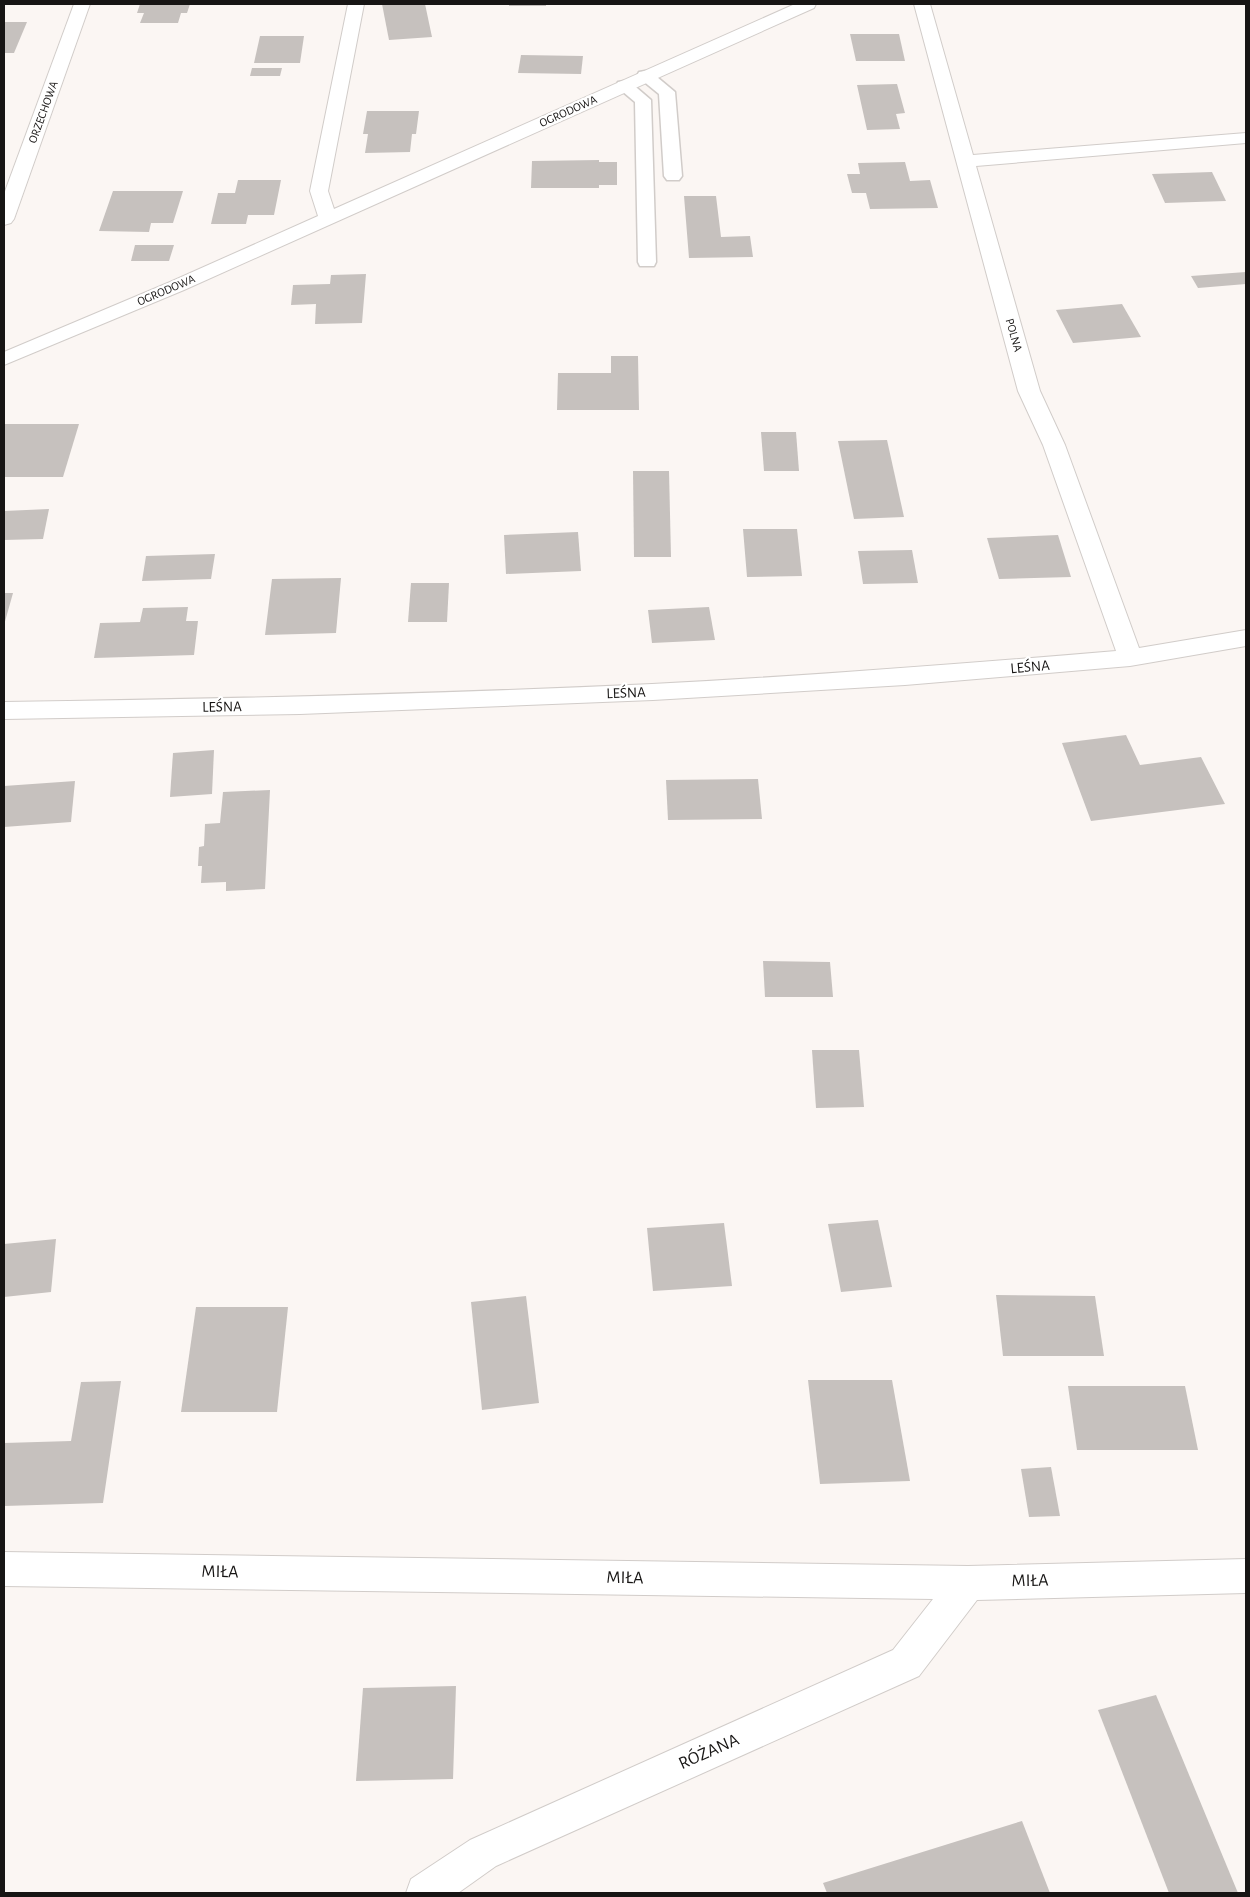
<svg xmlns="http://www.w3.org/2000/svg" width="1250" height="1897" viewBox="0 0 1250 1897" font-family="'Alegreya Sans',sans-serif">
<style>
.building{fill:#c6c1be}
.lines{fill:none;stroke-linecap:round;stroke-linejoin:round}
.lane-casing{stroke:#d1ccc9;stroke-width:3}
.street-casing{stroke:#d1ccc9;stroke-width:2}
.lane{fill:#fff;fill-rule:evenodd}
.street{fill:#fff;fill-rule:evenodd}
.labels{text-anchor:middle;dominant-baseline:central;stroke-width:4.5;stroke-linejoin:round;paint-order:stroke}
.far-street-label{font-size:12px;fill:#171514;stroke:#fff}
.street-label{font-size:15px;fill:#171514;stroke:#fff}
.near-street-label{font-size:18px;fill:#171514;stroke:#fff}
</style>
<rect width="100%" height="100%" fill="#fbf6f3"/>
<g class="building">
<polygon points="140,4 190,4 187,13 181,13 178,23 140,23 144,13 137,13"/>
<polygon points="382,4 425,4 432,37 389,40"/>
<rect x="509" y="4" width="37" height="2"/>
<polygon points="4,22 27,22 14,53 4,53"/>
<polygon points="850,34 899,34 905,61 856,61"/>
<polygon points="260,36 304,36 300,63 254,63"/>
<polygon points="521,55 583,56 581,74 518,73"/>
<polygon points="252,68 282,68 280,76 250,76"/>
<polygon points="897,84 905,113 896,114 900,129 867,130 857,85"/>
<polygon points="367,111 419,111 416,134 412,134 410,152 365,153 368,134 363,134"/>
<polygon points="599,160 599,162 617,162 617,185 599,185 599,188 531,188 532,161"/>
<polygon points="905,162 910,181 930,180 938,208 870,209 866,193 852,193 847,174 860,174 858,163"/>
<polygon points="1212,172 1226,201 1165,203 1152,174"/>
<polygon points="238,180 281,180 274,215 248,215 246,224 211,224 218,193 235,193"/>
<polygon points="113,191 183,191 173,223 151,223 149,232 99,231"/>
<polygon points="684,196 716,196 721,237 750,236 753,257 689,258"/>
<polygon points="135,245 174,245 169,261 131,261"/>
<polygon points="1246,272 1246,284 1198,288 1191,276"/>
<polygon points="366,274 362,323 315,324 316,304 291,305 293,285 330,284 331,275"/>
<polygon points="1122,304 1141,337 1073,343 1056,310"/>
<polygon points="611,356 638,356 639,410 557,410 558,373 611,373"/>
<polygon points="4,424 79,424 63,477 4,477"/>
<polygon points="761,432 796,432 799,471 764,471"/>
<polygon points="887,440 904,517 854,519 838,441"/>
<polygon points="633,471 669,471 671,557 634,557"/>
<polygon points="49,509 43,539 4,540 4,511"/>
<polygon points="743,529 797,529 802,576 747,577"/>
<polygon points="578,532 581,571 506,574 504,535"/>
<polygon points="1058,535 1071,577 999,579 987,538"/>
<polygon points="912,550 918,583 863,584 858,551"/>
<polygon points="215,554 211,579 142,581 146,556"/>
<polygon points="341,578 336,633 265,635 272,579"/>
<polygon points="411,583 449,583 447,622 408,622"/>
<polygon points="4,593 13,593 4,625"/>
<polygon points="188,607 186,621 198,621 194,655 94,658 100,623 140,622 143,608"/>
<polygon points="709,607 715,640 652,643 648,610"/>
<polygon points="1126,735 1140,765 1201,757 1225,804 1091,821 1062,743"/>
<polygon points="214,750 212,794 170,797 173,753"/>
<polygon points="758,779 762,819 668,820 666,780"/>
<polygon points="75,781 71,822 4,827 4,786"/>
<polygon points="270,790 265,889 226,891 226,882 201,883 202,866 198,866 199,847 204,846 205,824 220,823 223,792"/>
<polygon points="763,961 830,962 833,997 765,997"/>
<polygon points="812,1050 859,1050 864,1107 816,1108"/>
<polygon points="878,1220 892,1287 841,1292 828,1224"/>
<polygon points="724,1223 732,1286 653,1291 647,1228"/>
<polygon points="56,1239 51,1292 4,1297 4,1244"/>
<polygon points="996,1295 1095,1296 1104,1356 1003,1356"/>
<polygon points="526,1296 539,1403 482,1410 471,1302"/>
<polygon points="196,1307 288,1307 277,1412 181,1412"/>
<polygon points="808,1380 892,1380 910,1481 820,1484"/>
<polygon points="121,1381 103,1503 4,1506 4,1443 71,1441 81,1382"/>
<polygon points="1068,1386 1185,1386 1198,1450 1077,1450"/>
<polygon points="1051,1467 1060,1516 1029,1517 1021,1469"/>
<polygon points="456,1686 453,1779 356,1781 363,1688"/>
<polygon points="1156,1695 1238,1893 1169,1893 1098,1710"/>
<polygon points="1022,1821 1050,1893 827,1893 823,1883"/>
</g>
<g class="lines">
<defs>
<g id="lane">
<polygon points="645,71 651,72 675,92 682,176 679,180 667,180 664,176 659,94 637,76 639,72"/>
<polygon points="624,81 630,82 651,100 656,262 654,266 640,266 638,262 635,102 616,86 618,82"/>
</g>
<g id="street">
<polygon points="74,4 90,4 14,219 11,223 4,225 4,194"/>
<polygon points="348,4 364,4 328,191 334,209 795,4 816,4 814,8 184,290 4,365 4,352 170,282 318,216 310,191"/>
<path d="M 914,4 L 930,4 L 973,155 L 1246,133 L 1246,143 L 976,166 L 1040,391 L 1065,445 L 1139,648 L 1246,630 L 1246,646 L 1130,666 L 905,685 L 653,700 L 300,714 L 4,719 L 4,702 C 220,699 436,694 652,684 C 807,676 961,664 1116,651 L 1043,445 L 1018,391 Z"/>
<polygon points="4,1552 968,1566 1246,1559 1246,1593 977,1600 919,1676 496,1866 458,1893 406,1893 411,1879 470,1840 893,1650 933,1599 4,1586"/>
</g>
</defs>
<use href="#lane" class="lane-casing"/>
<use href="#street" class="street-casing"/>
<use href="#lane" class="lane"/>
<use href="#street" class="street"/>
</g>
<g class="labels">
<g class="far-street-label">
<text transform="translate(568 111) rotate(-24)">OGRODOWA</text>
<text transform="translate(43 112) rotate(-70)">ORZECHOWA</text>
<text transform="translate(166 290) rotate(-23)">OGRODOWA</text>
<text transform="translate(1014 335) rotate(74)">POLNA</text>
</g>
<g class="street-label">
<text transform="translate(1030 667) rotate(-5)">LEŚNA</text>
<text transform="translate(626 693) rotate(-2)">LEŚNA</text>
<text transform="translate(222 707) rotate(-1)">LEŚNA</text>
</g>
<g class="near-street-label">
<text transform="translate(220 1572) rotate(1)">MIŁA</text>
<text transform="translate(625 1578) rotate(1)">MIŁA</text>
<text transform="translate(1030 1581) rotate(-1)">MIŁA</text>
<text transform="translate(709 1752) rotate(-24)">RÓŻANA</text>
</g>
</g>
<rect width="1250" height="1897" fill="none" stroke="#171514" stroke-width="10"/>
</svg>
